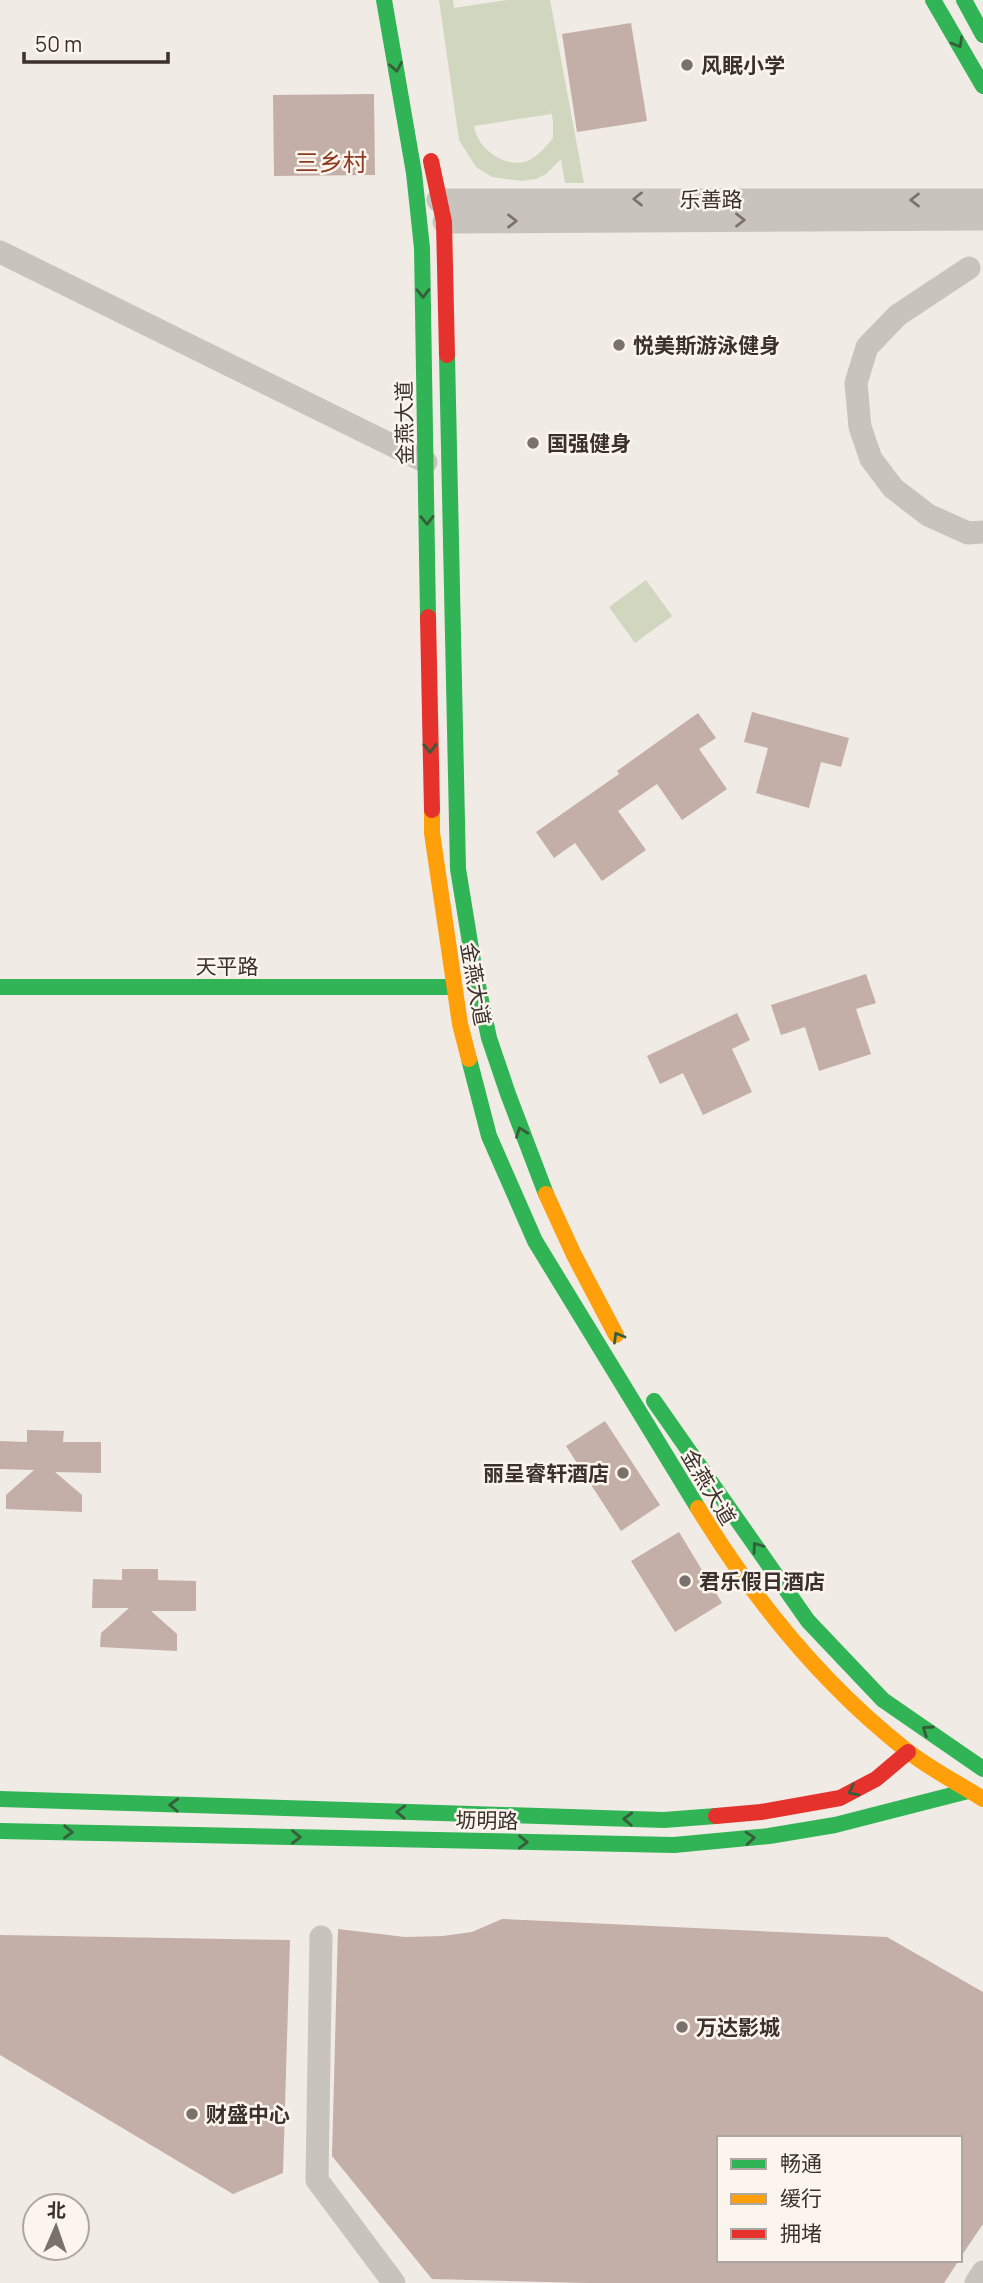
<svg xmlns="http://www.w3.org/2000/svg" width="983" height="2283" viewBox="0 0 983 2283" font-family="Manrope,'Noto Sans SC',sans-serif">
<style>
.green{fill:#d1d6bf;fill-rule:evenodd}
.building{fill:#c3afa7}
.lines{fill:none;stroke-linecap:round;stroke-linejoin:round}
.street{stroke:#c9c3be;stroke-width:23}
.fast{stroke:#30b455;stroke-width:16}
.slow{stroke:#ff9f0a;stroke-width:16}
.jam{stroke:#e5322d;stroke-width:16}
.oneway{stroke:#375e3a}
.oneway2{stroke:#7b726d}
.poi-dot{fill:#7a716c;stroke:#fbf5ee;stroke-width:2.5}
.labels{text-anchor:middle;dominant-baseline:central;stroke-width:5;stroke-linejoin:round;paint-order:stroke}
.poi-label{font-size:21px;font-weight:bold;fill:#3b302b;stroke:#fbf5ee;text-anchor:start}
.street-label{font-size:21px;fill:#3b302b;stroke:#fbf5ee}
.quarter-label{font-size:24px;fill:#8c3b22;stroke:#fbf5ee}
</style>
<rect width="100%" height="100%" fill="#f0ebe5"/>
<g class="green">
<path d="M 439,0 L 453,0 L 454,8 L 507,0 L 550,0 L 584,183 L 565,183 L 561,159 L 546,174 L 536,179 L 522,181 L 492,177 L 476,167 L 459,140 ZM 550,107 L 553,121 L 553,138 C 547,145 541,153 533,158 C 510,173 477,150 474,126 L 551,114 Z"/>
<polygon points="646,580 672,616 635,643 609,607"/>
</g>
<g class="building">
<polygon points="631,23 647,121 577,132 562,34"/>
<polygon points="374,94 375,175 274,176 273,95"/>
<polygon points="752,712 849,738 841,767 821,762 809,808 756,793 768,748 744,742"/>
<polygon points="698,713 716,738 699,749 727,789 682,820 657,784 618,811 646,850 602,881 575,843 554,858 536,832 619,774 617,771"/>
<polygon points="866,974 876,1003 856,1009 871,1054 819,1071 805,1027 781,1035 771,1005"/>
<polygon points="737,1013 750,1040 732,1049 752,1092 703,1115 683,1073 660,1084 647,1056"/>
<polygon points="605,1421 660,1505 621,1531 566,1446"/>
<polygon points="27,1430 64,1431 63,1442 101,1442 101,1473 55,1472 82,1495 82,1512 6,1509 6,1495 34,1470 0,1469 0,1441 27,1442"/>
<polygon points="679,1532 722,1603 675,1632 631,1561"/>
<polygon points="122,1569 158,1569 158,1580 196,1581 196,1611 151,1611 177,1634 177,1651 100,1647 101,1633 129,1608 92,1608 93,1579 122,1580"/>
<polygon points="502,1919 887,1937 983,1992 983,2224 960,2258 960,2138 719,2138 719,2260 959,2260 944,2283 586,2283 432,2279 332,2156 338,1929 405,1937 443,1936 472,1932"/>
<polygon points="0,1935 290,1940 283,2173 233,2194 0,2055"/>
</g>
<g class="lines">
<g class="street">
<polyline points="438,200 983,200"/>
<polyline points="444,222 983,219"/>
<polyline points="0,252 426,462"/>
<polyline points="969,268 898,315 867,347 856,383 860,427 871,459 893,488 928,515 968,533 983,532"/>
<polyline points="321,1937 317,2180 394,2283"/>
<polyline points="976,2283 983,2272"/>
</g>
<g class="fast">
<polyline points="384,0 414,173 422,248 428,617"/>
<polyline points="933,0 983,86"/>
<polyline points="964,0 983,35"/>
<polyline points="447,355 458,869 474,967 489,1038 508,1094 546,1194"/>
<polyline points="0,987 454,987"/>
<polyline points="469,1059 489,1136 535,1241 698,1508"/>
<polyline points="654,1401 808,1621 883,1700 983,1769"/>
<polyline points="0,1799 664,1820 716,1816"/>
<polyline points="0,1831 674,1845 769,1836 835,1825 968,1791"/>
</g>
<g class="slow">
<polyline points="432,810 432,833 460,1024 469,1059"/>
<polyline points="546,1194 574,1255 616,1335"/>
<path d="M 698,1508 C 754,1600 821,1683 906,1750 C 930,1769 958,1783 983,1799"/>
</g>
<g class="jam">
<polyline points="431,161 444,222 447,355"/>
<polyline points="428,617 432,810"/>
<polyline points="716,1816 761,1812 840,1798 876,1779 908,1752"/>
</g>
</g>
<defs><path id="oneway-chevron" d="M-2-3.5L2.5 0L-2 3.5" fill="none" stroke-width="1.6" stroke-linecap="round" stroke-linejoin="round" transform="scale(1.75)"/></defs>
<g class="oneway">
<use href="#oneway-chevron" transform="translate(958 43) rotate(60)"/>
<use href="#oneway-chevron" transform="translate(396 67) rotate(80)"/>
<use href="#oneway-chevron" transform="translate(423 293) rotate(89)"/>
<use href="#oneway-chevron" transform="translate(427 520) rotate(89)"/>
<use href="#oneway-chevron" transform="translate(430 748) rotate(89)"/>
<use href="#oneway-chevron" transform="translate(521 1132) rotate(-110)"/>
<use href="#oneway-chevron" transform="translate(618 1337) rotate(-120)"/>
<use href="#oneway-chevron" transform="translate(757 1547) rotate(-125)"/>
<use href="#oneway-chevron" transform="translate(927 1730) rotate(-145)"/>
<use href="#oneway-chevron" transform="translate(853 1791) rotate(153)"/>
<use href="#oneway-chevron" transform="translate(174 1805) rotate(-178)"/>
<use href="#oneway-chevron" transform="translate(401 1812) rotate(-178)"/>
<use href="#oneway-chevron" transform="translate(628 1819) rotate(-178)"/>
<use href="#oneway-chevron" transform="translate(68 1832) rotate(1)"/>
<use href="#oneway-chevron" transform="translate(296 1837) rotate(1)"/>
<use href="#oneway-chevron" transform="translate(750 1838) rotate(-5)"/>
<use href="#oneway-chevron" transform="translate(523 1842) rotate(1)"/>
</g>
<g class="oneway2">
<use href="#oneway-chevron" transform="translate(638 199) rotate(-180)"/>
<use href="#oneway-chevron" transform="translate(915 200) rotate(-180)"/>
<use href="#oneway-chevron" transform="translate(740 220)"/>
<use href="#oneway-chevron" transform="translate(512 221)"/>
</g>
<g class="poi-dot">
<circle cx="687" cy="65" r="7"/>
<circle cx="619" cy="345" r="7"/>
<circle cx="533" cy="443" r="7"/>
<circle cx="623" cy="1473" r="7"/>
<circle cx="685" cy="1581" r="7"/>
<circle cx="682" cy="2027" r="7"/>
<circle cx="192" cy="2114" r="7"/>
</g>
<g class="labels">
<g class="poi-label">
<text x="701" y="65">风眠小学</text>
<text x="633" y="345">悦美斯游泳健身</text>
<text x="547" y="443">国强健身</text>
<text x="609" y="1473" text-anchor="end">丽呈睿轩酒店</text>
<text x="699" y="1581">君乐假日酒店</text>
<text x="696" y="2027">万达影城</text>
<text x="206" y="2114">财盛中心</text>
</g>
<g class="street-label">
<text x="711" y="199">乐善路</text>
<text transform="translate(404 423) rotate(-91)">金燕大道</text>
<text x="227" y="966">天平路</text>
<text transform="translate(476 984) rotate(80)">金燕大道</text>
<text transform="translate(709 1487) rotate(59)">金燕大道</text>
<text transform="translate(487 1820) rotate(1)">坜明路</text>
</g>
<g class="quarter-label">
<text x="331" y="161">三乡村</text>
</g>
</g>
<rect x="717" y="2136" width="245" height="126" fill="#fbf5ee" stroke="#aea6a0" stroke-width="2"/>
<rect x="731" y="2159" width="35" height="10" fill="#30b455" stroke="#aea6a0" stroke-width="2"/>
<text x="780" y="2171" font-size="21" fill="#3b302b">畅通</text>
<rect x="731" y="2194" width="35" height="10" fill="#ff9f0a" stroke="#aea6a0" stroke-width="2"/>
<text x="780" y="2206" font-size="21" fill="#3b302b">缓行</text>
<rect x="731" y="2229" width="35" height="10" fill="#e5322d" stroke="#aea6a0" stroke-width="2"/>
<text x="780" y="2241" font-size="21" fill="#3b302b">拥堵</text>
<g transform="translate(56 2227) rotate(2)"><circle r="33" fill="#fbf5ee" stroke="#aea6a0" stroke-width="2"/>
<path d="M0-5L12 26L0 18L-12 26Z" fill="#7a716c"/>
<text y="-10" font-size="19" font-weight="bold" text-anchor="middle" fill="#3b302b">北</text>
</g>
<path d="M24 52v10h144v-10" fill="none" stroke="#3b302b" stroke-width="3.5"/>
<text x="35" y="52" font-size="21" fill="#3b302b" stroke="#fbf5ee" stroke-width="5" paint-order="stroke">50 m</text>
</svg>
